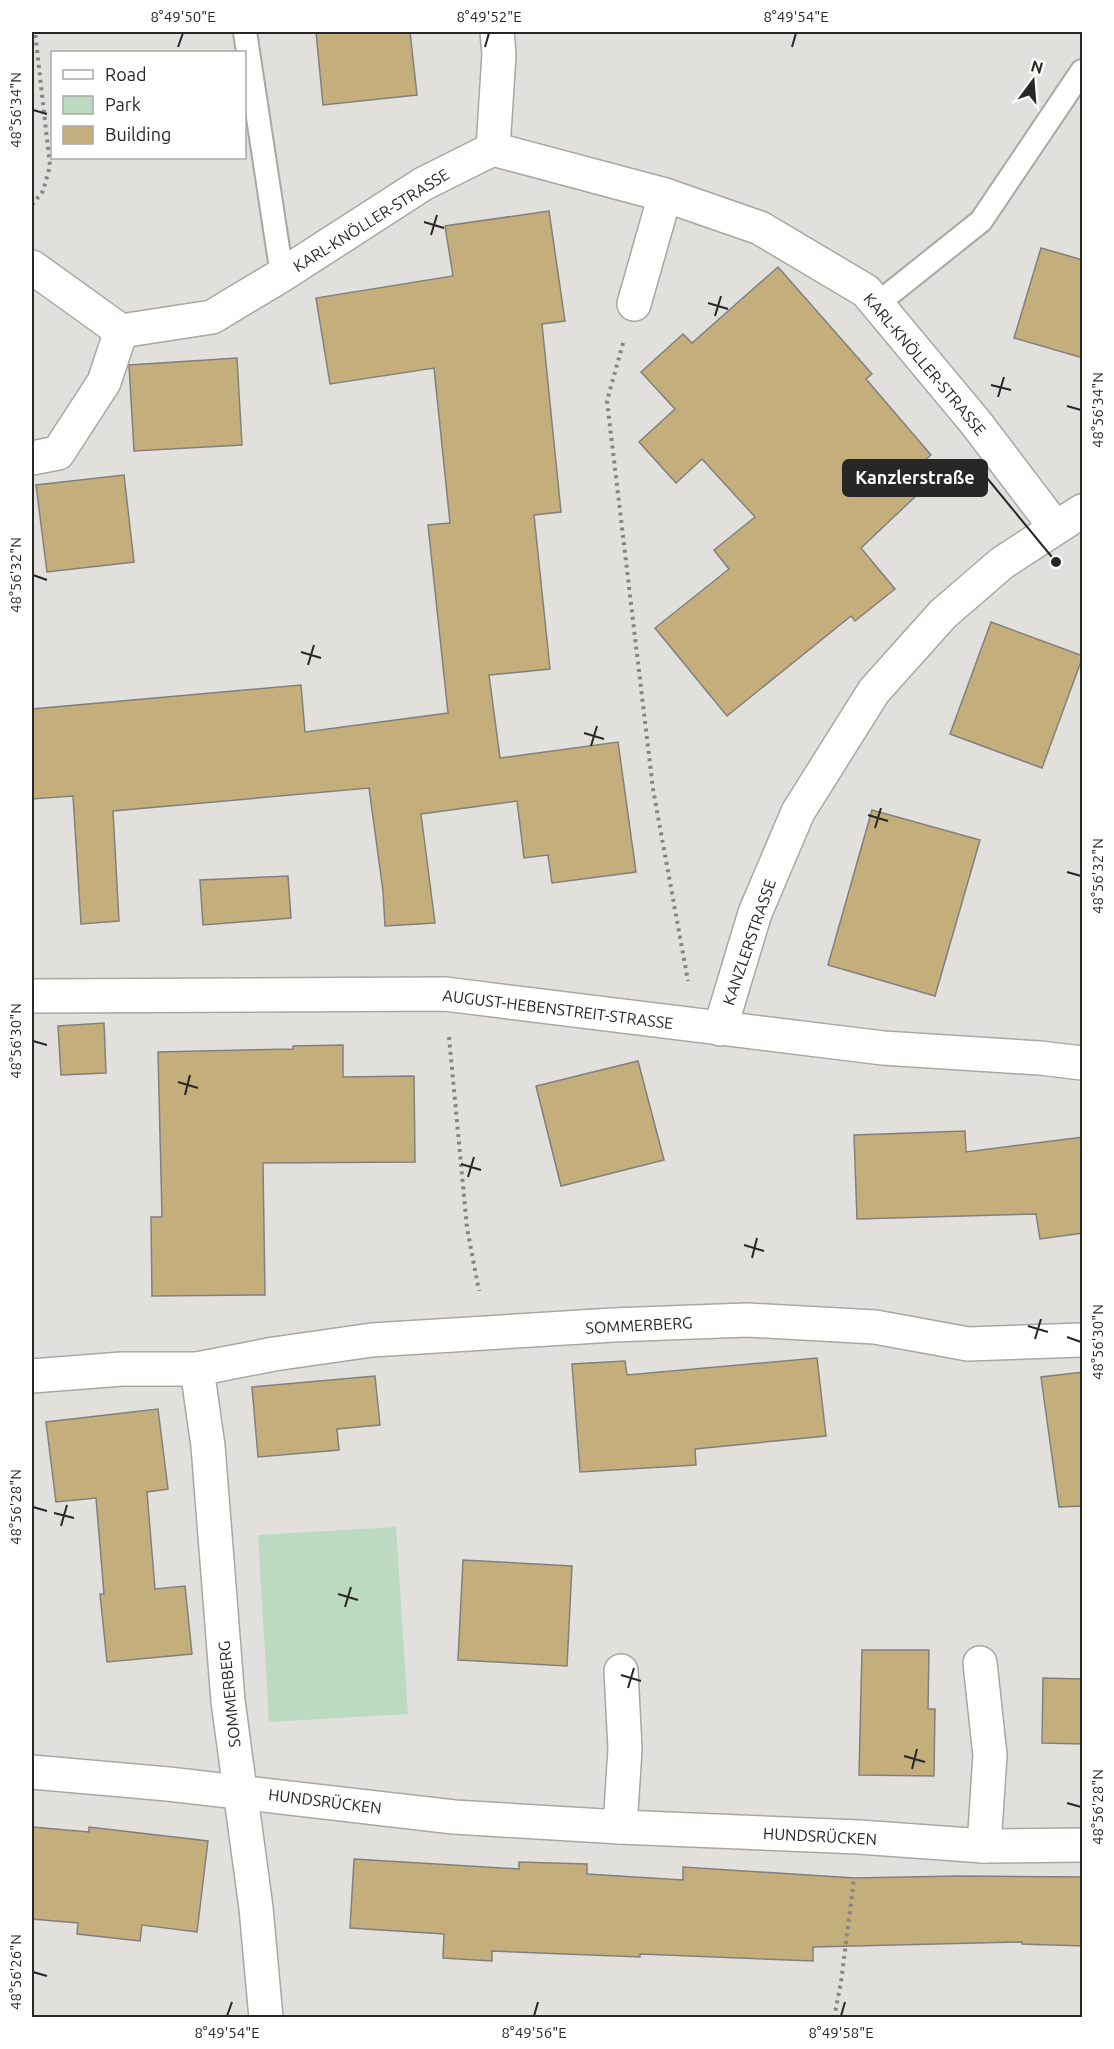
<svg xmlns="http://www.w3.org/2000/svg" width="1114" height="2049" viewBox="0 0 1114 2049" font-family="Ubuntu,sans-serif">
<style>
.green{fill:#bcdac2}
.building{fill:#c4ae7b;stroke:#82807d;stroke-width:1.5}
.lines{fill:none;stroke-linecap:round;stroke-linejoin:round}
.lane-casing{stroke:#a9a7a3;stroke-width:26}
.street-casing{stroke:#a9a7a3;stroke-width:36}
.path{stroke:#868582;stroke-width:4;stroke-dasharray:3 4.5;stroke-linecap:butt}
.lane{stroke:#fff;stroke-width:22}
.street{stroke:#fff;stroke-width:33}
.ticks{fill:none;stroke:#272725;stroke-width:2}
.labels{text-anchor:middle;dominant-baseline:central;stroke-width:6;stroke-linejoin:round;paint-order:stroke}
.street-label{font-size:16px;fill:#272725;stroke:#fff}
.leader{fill:none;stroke:#272725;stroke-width:2}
.callout-dot{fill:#272725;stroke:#fff;stroke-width:2}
.callout{fill:#272725;stroke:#272725;stroke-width:2}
.callout-label{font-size:18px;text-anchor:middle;font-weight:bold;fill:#fff}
.neatline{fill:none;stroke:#272725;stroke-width:2}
.ticks-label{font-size:15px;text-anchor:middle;fill:#272725}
</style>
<rect width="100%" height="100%" fill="#e2e0dc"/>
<polygon class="green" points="396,1527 408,1714 269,1722 258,1535"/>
<g class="building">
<polygon points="316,32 410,32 417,95 323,105"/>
<polygon points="549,211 565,321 542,324 561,512 534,515 550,669 489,675 500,758 618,742 636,872 552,883 548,855 524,858 517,801 421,814 435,923 385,926 383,891 369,788 113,811 119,921 81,924 73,796 32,799 32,709 301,685 305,732 448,713 428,525 450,523 434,368 330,384 316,298 453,276 445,226"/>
<polygon points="1041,248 1083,260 1083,358 1014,338"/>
<polygon points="778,267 872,374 866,379 931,455 904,478 918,494 861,548 895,589 855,621 851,616 727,716 655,628 729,569 714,550 755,517 702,459 676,483 639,442 675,409 641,372 683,334 692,343"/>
<polygon points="237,358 242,445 134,451 129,365"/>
<polygon points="124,475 134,562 47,572 36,485"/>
<polygon points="991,622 1083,656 1042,768 950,734"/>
<polygon points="872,810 980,840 935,996 828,965"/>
<polygon points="288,876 291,918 203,925 200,880"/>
<polygon points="104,1023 106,1073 61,1075 58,1026"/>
<polygon points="343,1045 343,1077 414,1076 415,1162 263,1163 265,1295 152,1296 151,1217 162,1217 158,1052 293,1049 293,1046"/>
<polygon points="638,1061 664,1160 561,1186 536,1086"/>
<polygon points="965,1131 966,1152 1083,1137 1083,1233 1040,1239 1036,1214 857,1219 854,1135"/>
<polygon points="817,1358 826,1436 695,1449 696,1465 580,1472 572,1364 625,1361 627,1375"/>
<polygon points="1083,1372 1083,1506 1059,1507 1041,1377"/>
<polygon points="375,1376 380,1425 337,1429 339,1450 258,1457 252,1387"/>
<polygon points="158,1409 168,1489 147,1492 155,1589 185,1586 192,1654 107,1662 100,1594 104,1594 96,1498 56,1502 46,1422"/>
<polygon points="463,1560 572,1566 567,1666 458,1660"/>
<polygon points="862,1650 929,1650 928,1709 935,1709 934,1776 859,1775"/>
<polygon points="1043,1678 1083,1679 1083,1744 1042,1743"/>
<polygon points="32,1827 89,1832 89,1827 208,1841 197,1932 142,1925 140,1941 77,1934 78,1923 32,1919"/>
<polygon points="354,1859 519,1869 519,1862 587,1864 587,1874 683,1880 683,1867 854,1878 958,1876 1083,1877 1083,1946 1022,1944 1022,1942 813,1947 813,1961 640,1954 640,1957 492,1951 492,1961 443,1958 444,1934 350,1928"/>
</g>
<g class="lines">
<defs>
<g id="lane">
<polyline points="245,32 282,275"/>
<polyline points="877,304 981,221 1082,71"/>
</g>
<g id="street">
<polyline points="493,149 499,54 497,32"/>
<polyline points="32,267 121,331 212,317 282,275 423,184 493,149 665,195 760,228 866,291 976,423 1055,527"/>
<polyline points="634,304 665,195"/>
<polyline points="32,458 58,453 104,382 121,331"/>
<polyline points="32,996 445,994 883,1048 1040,1058 1082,1063"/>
<polyline points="720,1029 755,913 798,812 874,691 943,614 1002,563 1082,511"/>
<polyline points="197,1369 208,1446 228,1701 256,1908 266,2018"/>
<polyline points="32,1376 122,1369 197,1369 274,1354 372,1340 613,1325 747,1320 875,1327 968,1344 1082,1340"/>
<polyline points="980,1663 990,1755 984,1846"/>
<polyline points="32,1772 168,1784 454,1817 620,1827 859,1837 984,1846 1082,1845"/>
<polyline points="620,1827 625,1749 621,1671"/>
</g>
</defs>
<use href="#lane" class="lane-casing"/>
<use href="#street" class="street-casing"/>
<g class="path">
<polyline points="32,205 43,191 50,166 35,32"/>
<polyline points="623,343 607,401 653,789 688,981"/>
<polyline points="449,1037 467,1228 479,1291"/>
<polyline points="834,2018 841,1982 854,1879"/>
</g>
<use href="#lane" class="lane"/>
<use href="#street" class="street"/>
</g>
<path class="ticks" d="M 178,47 L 183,33M 485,47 L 489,33M 792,47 L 796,33M 33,110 L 47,114M 424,222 L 444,228M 431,235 L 437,215M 708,303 L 728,309M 715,316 L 721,296M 991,385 L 1011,390M 998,397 L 1004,377M 1067,406 L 1081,410M 33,575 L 47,580M 301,652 L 321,658M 308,665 L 314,645M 584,733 L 604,739M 591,746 L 597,726M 868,815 L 888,821M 875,828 L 881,808M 1067,872 L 1081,876M 33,1041 L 47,1045M 178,1082 L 198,1088M 185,1095 L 190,1075M 461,1164 L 481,1170M 468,1177 L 474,1157M 744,1245 L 764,1251M 752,1258 L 757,1238M 1028,1326 L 1048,1332M 1067,1337 L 1081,1342M 1035,1339 L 1041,1319M 33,1507 L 47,1511M 54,1513 L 74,1518M 61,1526 L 67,1505M 338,1594 L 358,1600M 345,1607 L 351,1587M 621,1675 L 641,1681M 628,1688 L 634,1668M 904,1756 L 925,1762M 912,1769 L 917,1749M 1067,1803 L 1081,1807M 33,1972 L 47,1976M 227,2016 L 232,2002M 534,2016 L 538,2002M 841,2016 L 845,2002"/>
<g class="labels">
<g class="street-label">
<text transform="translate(371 220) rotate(-32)">KARL-KNÖLLER-STRASSE</text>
<text transform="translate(925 364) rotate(50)">KARL-KNÖLLER-STRASSE</text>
<text transform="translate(749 942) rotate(-71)">KANZLERSTRASSE</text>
<text transform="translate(558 1009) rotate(7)">AUGUST-HEBENSTREIT-STRASSE</text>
<text transform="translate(639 1325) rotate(-3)">SOMMERBERG</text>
<text transform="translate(229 1694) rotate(-96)">SOMMERBERG</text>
<text transform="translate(325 1801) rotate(7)">HUNDSRÜCKEN</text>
<text transform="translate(820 1836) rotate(3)">HUNDSRÜCKEN</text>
</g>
</g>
<path class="leader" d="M1056 562L987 478"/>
<circle class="callout-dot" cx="1056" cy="562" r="6"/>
<rect class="callout" x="843" y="460" width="144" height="36" rx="6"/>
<g class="callout-label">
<text x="915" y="484">Kanzlerstraße</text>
</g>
<rect width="1114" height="2049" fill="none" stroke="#ffffff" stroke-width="66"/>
<rect x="51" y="51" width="195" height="108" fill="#ffffff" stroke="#a9a9a8" stroke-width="1.5"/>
<rect x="63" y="70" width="30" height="9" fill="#ffffff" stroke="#a9a9a8" stroke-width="1.5"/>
<text x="105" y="81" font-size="18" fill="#272725">Road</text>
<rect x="63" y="96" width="30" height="18" fill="#bcdac2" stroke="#a9a9a8" stroke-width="1.5"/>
<text x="105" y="111" font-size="18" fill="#272725">Park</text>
<rect x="63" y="126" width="30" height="18" fill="#c4ae7b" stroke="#a9a9a8" stroke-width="1.5"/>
<text x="105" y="141" font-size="18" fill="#272725">Building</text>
<g transform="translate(1033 81) rotate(16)" stroke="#ffffff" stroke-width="4.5" paint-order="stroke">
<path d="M0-4.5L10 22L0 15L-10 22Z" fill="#272725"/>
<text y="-9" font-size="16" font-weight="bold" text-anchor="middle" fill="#272725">N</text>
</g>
<rect x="33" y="33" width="1048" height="1983" class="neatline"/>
<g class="ticks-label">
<text x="183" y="22">8°49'50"E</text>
<text x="489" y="22">8°49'52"E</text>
<text x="796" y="22">8°49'54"E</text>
<text transform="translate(16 110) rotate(-90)" y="5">48°56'34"N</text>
<text transform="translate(1098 410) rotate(-90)" y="5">48°56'34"N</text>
<text transform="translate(16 575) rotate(-90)" y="5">48°56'32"N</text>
<text transform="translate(1098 876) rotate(-90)" y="5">48°56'32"N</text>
<text transform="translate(16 1041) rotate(-90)" y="5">48°56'30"N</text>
<text transform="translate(1098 1342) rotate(-90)" y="5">48°56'30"N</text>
<text transform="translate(16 1507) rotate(-90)" y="5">48°56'28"N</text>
<text transform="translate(1098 1807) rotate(-90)" y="5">48°56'28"N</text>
<text transform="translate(16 1972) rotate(-90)" y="5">48°56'26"N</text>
<text x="227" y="2038">8°49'54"E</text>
<text x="534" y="2038">8°49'56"E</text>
<text x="841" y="2038">8°49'58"E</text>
</g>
</svg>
